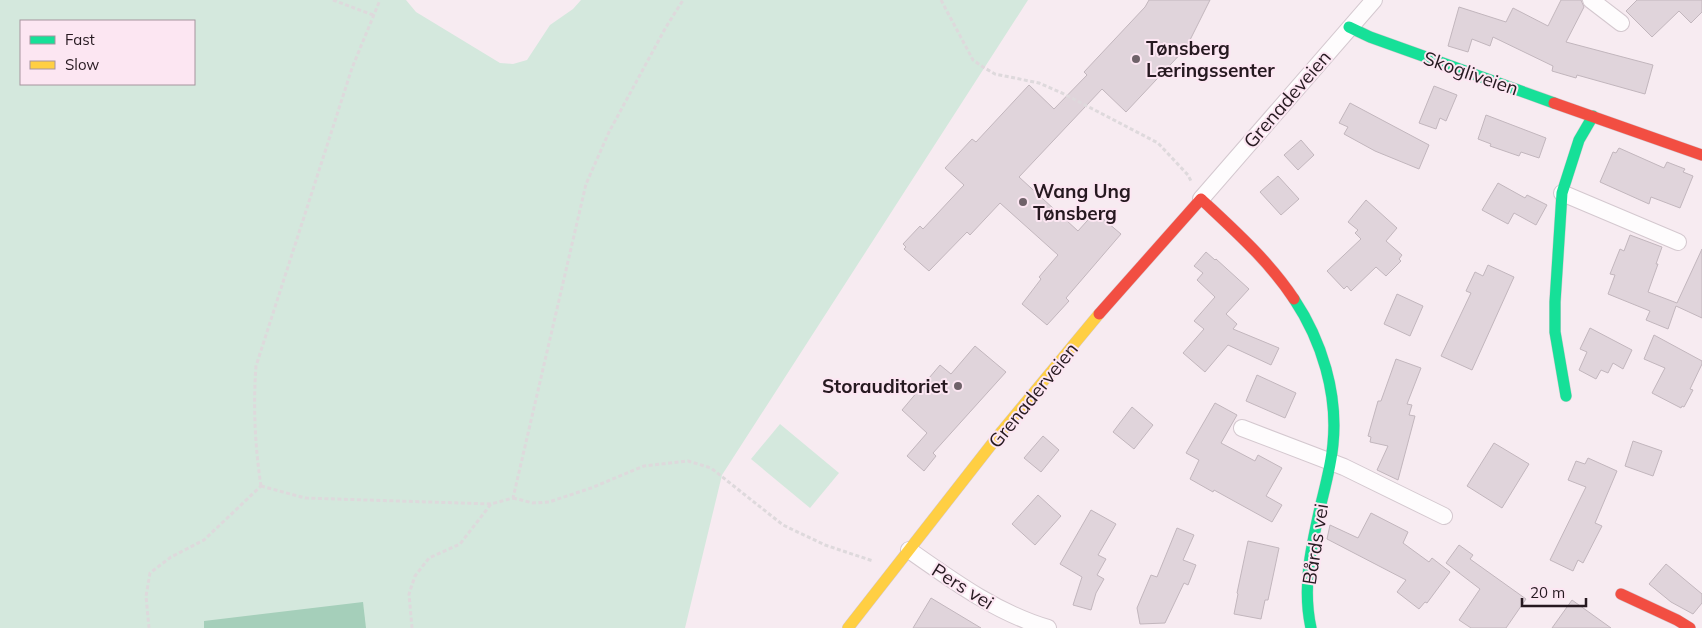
<svg xmlns="http://www.w3.org/2000/svg" width="1702" height="628" viewBox="0 0 1702 628" font-family="Mulish,sans-serif">
<style>
.green{fill:#d4e8dd;fill-rule:evenodd}
.water{fill:#a5cfba}
.building{fill:#e0d4db;stroke:#c2b6bd}
.lines{fill:none;stroke-linecap:round;stroke-linejoin:round}
.street-casing{stroke:#d4c8cf;stroke-width:18}
.fast-casing{stroke:#d4c8cf;stroke-width:12}
.slow-casing{stroke:#d4c8cf;stroke-width:12}
.jam-casing{stroke:#d4c8cf;stroke-width:12}
.path{stroke:#ded9dc;stroke-width:3;stroke-dasharray:4 2.5;stroke-linecap:butt}
.street{stroke:#fefcfd;stroke-width:16}
.fast{stroke:#16e098;stroke-width:11}
.slow{stroke:#ffcf43;stroke-width:11}
.jam{stroke:#f24e42;stroke-width:11}
.poi-dot{fill:#6f6269;stroke:#fce6f2;stroke-width:2}
.labels{text-anchor:middle;dominant-baseline:central;stroke-width:4;stroke-linejoin:round;paint-order:stroke}
.poi-label{font-size:19px;font-weight:bold;fill:#261920;stroke:#fce6f2;text-anchor:start}
.street-label{font-size:19px;fill:#261920;stroke:#fce6f2}
</style>
<rect width="100%" height="100%" fill="#f7ebf1"/>
<g class="green">
<path d="M 0,0 L 406,0 L 416,12 L 500,63 L 513,64 L 527,60 L 550,25 L 573,9 L 581,0 L 1028,0 L 722,475 L 685,628 L 0,628 ZM 21,21 L 194,21 L 194,84 L 21,84 Z"/>
<polygon points="780,424 839,473 810,508 751,459"/>
</g>
<polygon class="water" points="363,602 366,628 204,628 204,621"/>
<g class="building">
<polygon points="1149,0 1210,0 1186,48 1126,112 1102,89 1019,177 1078,231 1095,212 1121,234 1066,298 1069,301 1047,325 1022,304 1041,279 1039,277 1058,255 1000,203 970,235 967,232 929,271 904,249 906,247 903,244 920,226 923,229 964,185 945,168 972,139 976,142 1029,85 1054,109 1087,75 1084,72 1145,7"/>
<polygon points="1561,0 1581,0 1584,7 1566,42 1653,65 1645,94 1577,75 1576,78 1552,71 1553,66 1493,37 1490,46 1472,39 1468,52 1448,46 1459,7 1506,22 1513,8 1548,26"/>
<polygon points="1637,0 1702,0 1702,12 1691,23 1679,11 1652,37 1626,11"/>
<polygon points="1434,86 1457,95 1446,121 1440,118 1436,129 1419,123"/>
<polygon points="1350,103 1429,145 1419,169 1375,151 1344,134 1348,127 1339,123"/>
<polygon points="1486,115 1546,138 1539,158 1521,152 1519,156 1490,146 1491,144 1478,139"/>
<polygon points="1301,140 1314,155 1298,170 1284,155"/>
<polygon points="1619,148 1664,168 1667,162 1685,169 1683,172 1693,176 1680,208 1651,197 1649,204 1600,182 1613,152 1616,153"/>
<polygon points="1278,176 1299,199 1281,215 1260,192"/>
<polygon points="1498,183 1525,198 1527,195 1547,205 1536,225 1514,213 1508,224 1482,210"/>
<polygon points="1366,200 1397,228 1386,241 1402,255 1399,259 1401,261 1386,276 1376,267 1351,291 1347,286 1344,289 1327,271 1361,239 1355,233 1358,230 1348,222"/>
<polygon points="1630,235 1662,247 1656,264 1658,264 1648,292 1677,303 1702,249 1702,318 1676,306 1668,329 1646,320 1650,311 1608,294 1615,275 1610,274 1620,249 1624,251"/>
<polygon points="1206,252 1215,260 1216,259 1249,289 1226,314 1237,324 1233,329 1279,348 1271,365 1228,345 1205,372 1183,353 1204,329 1194,321 1215,297 1197,280 1203,273 1194,266"/>
<polygon points="1488,265 1514,277 1472,370 1441,356 1471,293 1466,291 1475,272 1483,276"/>
<polygon points="1397,294 1423,306 1410,336 1384,324"/>
<polygon points="1590,328 1632,350 1623,369 1613,363 1608,373 1601,370 1596,379 1579,370 1587,352 1580,349"/>
<polygon points="1654,335 1702,361 1702,364 1690,389 1693,390 1684,407 1682,406 1681,408 1652,393 1665,368 1644,359"/>
<polygon points="975,346 1006,372 933,453 936,456 924,471 907,456 927,433 902,410 940,365 951,374"/>
<polygon points="1396,359 1421,368 1407,404 1412,405 1409,415 1415,416 1398,480 1377,470 1388,446 1370,442 1371,437 1368,436 1378,401 1381,401"/>
<polygon points="1257,375 1296,393 1285,418 1246,401"/>
<polygon points="1215,403 1237,415 1221,443 1255,461 1258,455 1282,468 1266,496 1282,505 1272,522 1214,490 1213,492 1190,479 1199,460 1186,453"/>
<polygon points="1132,407 1153,425 1134,449 1113,432"/>
<polygon points="1043,436 1059,450 1041,472 1024,458"/>
<polygon points="1633,441 1662,451 1653,476 1625,466"/>
<polygon points="1494,443 1529,464 1502,508 1467,486"/>
<polygon points="1588,458 1617,471 1595,523 1602,526 1583,563 1578,560 1573,571 1550,560 1586,487 1568,480 1576,461 1585,464"/>
<polygon points="1038,495 1061,516 1035,545 1012,524"/>
<polygon points="1091,510 1116,524 1098,555 1106,559 1097,575 1104,579 1096,593 1091,610 1073,605 1082,577 1060,564"/>
<polygon points="1371,513 1408,532 1403,543 1429,562 1432,558 1450,572 1427,603 1425,602 1419,609 1397,592 1406,580 1327,539 1330,525 1358,538"/>
<polygon points="1177,528 1194,535 1183,560 1196,565 1188,585 1184,583 1165,623 1140,624 1137,608 1151,575 1157,577"/>
<polygon points="1248,541 1279,548 1268,600 1265,600 1261,619 1234,614 1238,594 1237,593"/>
<polygon points="1459,545 1473,555 1470,559 1526,599 1506,628 1471,628 1459,620 1480,589 1446,563"/>
<polygon points="1666,564 1702,594 1702,603 1693,614 1671,602 1649,584"/>
<polygon points="931,598 981,628 913,628"/>
<polygon points="1572,600 1611,628 1552,628"/>
</g>
<g class="lines">
<defs>
<g id="street">
<polyline points="1591,0 1621,23"/>
<polyline points="1562,193 1678,242"/>
<polyline points="1201,199 1374,0"/>
<polyline points="1242,428 1344,467 1444,516"/>
<path d="M 909,550 C 953,581 997,613 1048,628"/>
</g>
<g id="fast">
<polyline points="1349,27 1370,37 1554,103"/>
<path d="M 1294,299 C 1322,341 1338,394 1333,444 C 1331,466 1325,487 1320,508 C 1311,548 1302,587 1311,628"/>
<polyline points="1566,396 1555,332 1555,302 1562,193 1579,140 1593,116"/>
</g>
<polyline id="slow" points="848,628 1002,431 1099,314"/>
<g id="jam">
<polyline points="1554,103 1702,155"/>
<path d="M 1099,314 L 1201,199 C 1235,231 1269,261 1294,299"/>
<polyline points="1621,594 1677,620 1690,628"/>
</g>
</defs>
<use href="#street" class="street-casing"/>
<use href="#fast" class="fast-casing"/>
<use href="#slow" class="slow-casing"/>
<use href="#jam" class="jam-casing"/>
<g class="path">
<polyline points="333,0 373,15"/>
<polyline points="941,0 973,60 983,67 995,74 1039,83 1062,93 1158,143 1188,175 1191,181"/>
<polyline points="261,486 305,498 491,504 513,498 586,184 609,132 666,27 683,0"/>
<path d="M 261,486 C 255,447 253,406 256,366 L 352,68 L 380,0"/>
<polyline points="513,498 533,503 549,502 591,488 644,466 688,461 711,468 783,525 825,545 873,561"/>
<polyline points="149,628 146,596 150,573 171,557 204,540 261,486"/>
<polyline points="412,628 409,594 415,576 429,558 460,544 491,504"/>
</g>
<use href="#street" class="street"/>
<use href="#fast" class="fast"/>
<use href="#slow" class="slow"/>
<use href="#jam" class="jam"/>
</g>
<g class="poi-dot">
<circle cx="1136" cy="59" r="5"/>
<circle cx="1023" cy="202" r="5"/>
<circle cx="958" cy="386" r="5"/>
</g>
<g class="labels">
<g class="poi-label">
<text x="1146" y="48">Tønsberg<tspan x="1146" dy="22">Læringssenter</tspan></text>
<text x="1033" y="191">Wang Ung<tspan x="1033" dy="22">Tønsberg</tspan></text>
<text x="948" y="386" text-anchor="end">Storauditoriet</text>
</g>
<g class="street-label">
<text transform="translate(1471 73) rotate(19)">Skogliveien</text>
<text transform="translate(1287 99) rotate(-49)">Grenadeveien</text>
<text transform="translate(1033 395) rotate(-51)">Grenaderveien</text>
<text transform="translate(1315 544) rotate(-81)">Bårds vei</text>
<text transform="translate(963 586) rotate(32)">Pers vei</text>
</g>
</g>
<rect x="20" y="20" width="175" height="65" fill="#fce6f2" stroke="#a6949e"/>
<rect x="30" y="36" width="25" height="8" fill="#16e098" stroke="#a6949e"/>
<text x="65" y="45" font-size="15" fill="#261920">Fast</text>
<rect x="30" y="61" width="25" height="8" fill="#ffcf43" stroke="#a6949e"/>
<text x="65" y="70" font-size="15" fill="#261920">Slow</text>
<path d="M1522 598v8h64v-8" fill="none" stroke="#261920" stroke-width="2.5"/>
<text x="1530" y="598" font-size="15" fill="#261920" stroke="#fce6f2" stroke-width="4" paint-order="stroke">20 m</text>
</svg>
